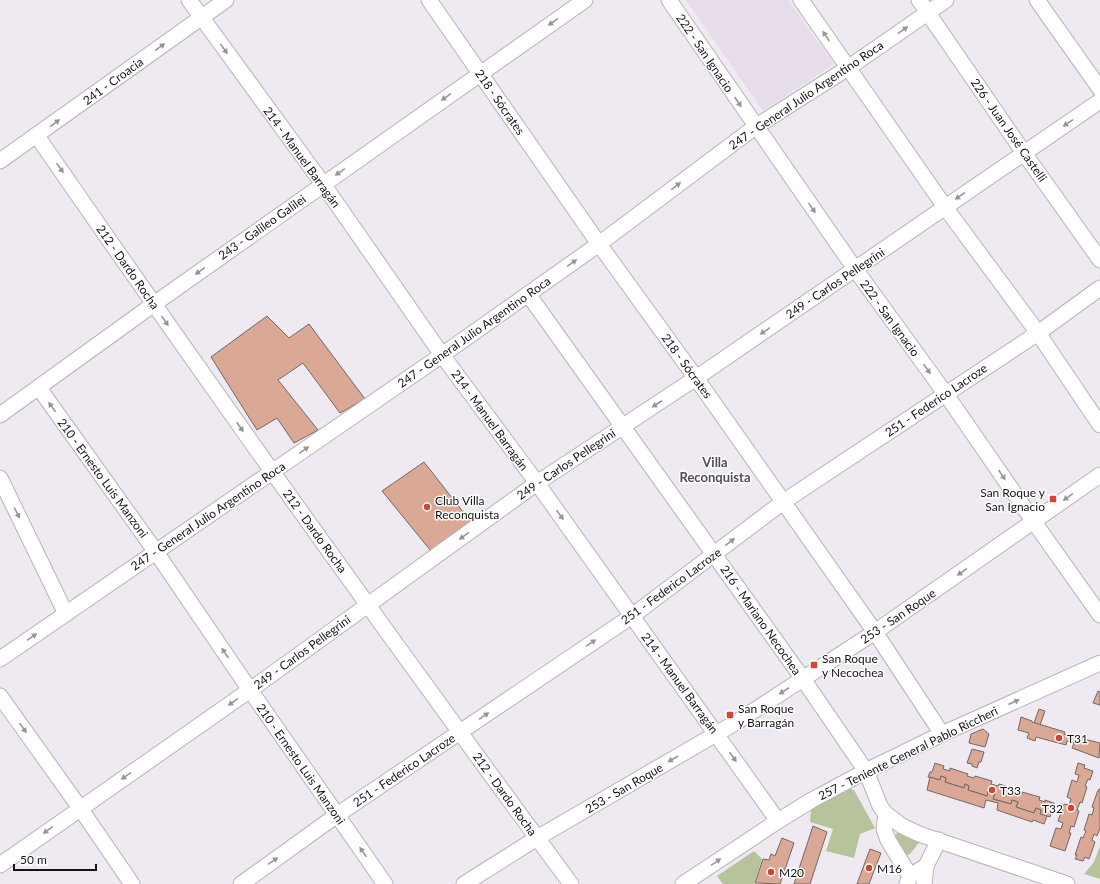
<svg xmlns="http://www.w3.org/2000/svg" width="1100" height="884" viewBox="0 0 1100 884" font-family="Lato,sans-serif">
<style>
.built{fill:#e7ddea}
.green{fill:#b7c39b}
.building{fill:#daa894;stroke:#706966}
.lines{fill:none;stroke-linecap:round;stroke-linejoin:round}
.minor-casing{stroke:#b8b2b9;stroke-width:17}
.minor{stroke:#fff;stroke-width:15}
.oneway{fill:#969596}
.poi-dot{fill:#d14436;stroke:#fff;stroke-width:1.5}
.labels{text-anchor:middle;dominant-baseline:central;stroke-width:3;stroke-linejoin:round;paint-order:stroke}
.street-label{font-size:12px;fill:#151315;stroke:#fff}
.poi-label{font-size:12px;fill:#151315;stroke:#fff;text-anchor:start}
.neighbourhood-label{font-size:13px;font-weight:bold;fill:#514c52;stroke:#fff}
</style>
<rect width="100%" height="100%" fill="#efeaf1"/>
<polygon class="built" points="686,0 788,0 834,64 763,111"/>
<g class="green">
<polygon points="848,788 854,790 875,828 860,834 854,858 826,851 833,829 810,822 811,810"/>
<polygon points="903,828 922,839 910,854 906,856 892,838"/>
<polygon points="1100,846 1100,879 1084,874 1094,862"/>
<polygon points="754,851 762,859 754,884 723,884 717,876"/>
</g>
<g class="building">
<polygon points="267,316 289,338 309,324 365,399 340,413 303,363 278,380 318,430 294,443 277,418 257,430 211,357"/>
<polygon points="424,462 471,522 431,551 382,491"/>
<polygon points="1098,691 1100,692 1100,705 1093,703"/>
<polygon points="1039,709 1045,711 1040,725 1034,723"/>
<polygon points="1021,717 1032,721 1032,722 1065,732 1064,734 1100,743 1099,758 1072,748 1074,743 1067,741 1066,745 1036,737 1035,741 1027,738 1029,733 1018,730"/>
<polygon points="983,729 989,734 985,747 969,743 971,734"/>
<polygon points="972,749 984,752 981,762 979,762 977,768 972,766 972,764 967,763"/>
<polygon points="935,763 944,766 943,769 950,771 950,768 968,774 967,776 974,778 975,776 992,781 991,784 998,786 999,784 1016,789 1015,792 1022,794 1022,792 1040,797 1039,800 1045,802 1045,800 1054,803 1050,817 1040,814 1041,810 1036,808 1034,813 1016,807 1018,802 1012,800 1011,804 993,799 995,793 988,791 987,796 968,790 969,786 965,784 964,788 945,782 946,778 941,776 940,780 928,777 930,772 932,772"/>
<polygon points="1078,763 1085,765 1084,768 1093,771 1090,780 1088,779 1085,786 1087,787 1082,803 1080,802 1077,810 1079,811 1074,827 1071,826 1069,833 1071,833 1065,851 1050,846 1056,828 1061,829 1063,823 1058,821 1064,804 1069,805 1071,799 1067,797 1072,780 1077,782 1079,775 1075,774"/>
<polygon points="941,776 946,778 945,782 964,788 965,784 969,786 968,790 987,796 988,791 995,793 993,799 1011,804 1012,800 1018,802 1016,807 1034,813 1036,808 1041,810 1040,814 1047,816 1044,824 1033,820 1032,822 997,810 998,803 986,800 984,808 927,790 930,777 940,780"/>
<polygon points="1100,789 1100,828 1097,836 1094,834 1092,840 1095,842 1089,859 1085,857 1083,861 1075,859 1077,855 1075,855 1081,837 1083,838 1086,831 1084,830 1089,814 1092,815 1094,808 1092,807 1098,790"/>
<polygon points="813,826 827,832 810,884 794,884"/>
<polygon points="782,838 794,843 780,884 755,883 763,859 769,860 771,854 775,856"/>
<polygon points="870,849 881,853 869,884 857,884"/>
</g>
<g class="lines">
<defs>
<g id="minor">
<polyline points="189,0 323,184 442,355 537,483 778,821"/>
<polyline points="429,0 599,244 696,378 875,632 942,734"/>
<polyline points="669,0 855,269 945,393 1034,522 1100,615"/>
<polyline points="801,0 945,207 1038,333 1100,425"/>
<polyline points="919,0 1024,153 1100,260"/>
<polyline points="1037,0 1100,89"/>
<path d="M 37,136 C 211,388 389,637 571,884"/>
<polyline points="0,161 226,0"/>
<polyline points="528,294 803,679 866,771 880,806 886,814 902,826 919,834 1067,884"/>
<polyline points="39,388 156,552 250,690 385,884"/>
<polyline points="0,415 154,304 585,0"/>
<polyline points="0,478 66,614"/>
<polyline points="0,659 442,355 599,244 755,127 848,68 946,0"/>
<polyline points="0,696 80,808 132,884"/>
<polyline points="886,814 884,829 888,840 910,876"/>
<polyline points="0,865 250,690 537,483 696,378 1100,101"/>
<polyline points="241,884 337,815 632,616 783,502 1038,333 1100,288"/>
<polyline points="464,884 537,838 735,723 875,632 1100,475"/>
<polyline points="683,884 778,821 812,800 866,771 942,734 1100,663"/>
<polyline points="907,884 910,876 926,866 939,840"/>
<polyline points="924,884 926,866"/>
</g>
</defs>
<use href="#minor" class="minor-casing"/>
<use href="#minor" class="minor"/>
</g>
<defs><path id="oneway-solid" d="M-6-.8H1V-3.2L6.5 0L1 3.2V.8H-6Z"/></defs>
<g class="oneway">
<use href="#oneway-solid" transform="translate(553 22) rotate(145)"/>
<use href="#oneway-solid" transform="translate(903 30) rotate(-35)"/>
<use href="#oneway-solid" transform="translate(826 36) rotate(-124)"/>
<use href="#oneway-solid" transform="translate(160 47) rotate(-36)"/>
<use href="#oneway-solid" transform="translate(224 49) rotate(54)"/>
<use href="#oneway-solid" transform="translate(446 97) rotate(145)"/>
<use href="#oneway-solid" transform="translate(738 102) rotate(56)"/>
<use href="#oneway-solid" transform="translate(55 123) rotate(-36)"/>
<use href="#oneway-solid" transform="translate(1068 123) rotate(146)"/>
<use href="#oneway-solid" transform="translate(60 168) rotate(55)"/>
<use href="#oneway-solid" transform="translate(340 172) rotate(145)"/>
<use href="#oneway-solid" transform="translate(676 186) rotate(-37)"/>
<use href="#oneway-solid" transform="translate(960 196) rotate(146)"/>
<use href="#oneway-solid" transform="translate(812 208) rotate(55)"/>
<use href="#oneway-solid" transform="translate(572 263) rotate(-35)"/>
<use href="#oneway-solid" transform="translate(200 271) rotate(145)"/>
<use href="#oneway-solid" transform="translate(165 321) rotate(55)"/>
<use href="#oneway-solid" transform="translate(765 331) rotate(146)"/>
<use href="#oneway-solid" transform="translate(927 369) rotate(54)"/>
<use href="#oneway-solid" transform="translate(657 404) rotate(147)"/>
<use href="#oneway-solid" transform="translate(52 407) rotate(-126)"/>
<use href="#oneway-solid" transform="translate(240 427) rotate(55)"/>
<use href="#oneway-solid" transform="translate(304 450) rotate(-35)"/>
<use href="#oneway-solid" transform="translate(1002 475) rotate(56)"/>
<use href="#oneway-solid" transform="translate(1068 497) rotate(145)"/>
<use href="#oneway-solid" transform="translate(17 513) rotate(64)"/>
<use href="#oneway-solid" transform="translate(560 515) rotate(54)"/>
<use href="#oneway-solid" transform="translate(464 536) rotate(144)"/>
<use href="#oneway-solid" transform="translate(730 542) rotate(-37)"/>
<use href="#oneway-solid" transform="translate(962 572) rotate(145)"/>
<use href="#oneway-solid" transform="translate(32 637) rotate(-34)"/>
<use href="#oneway-solid" transform="translate(591 643) rotate(-34)"/>
<use href="#oneway-solid" transform="translate(225 653) rotate(-124)"/>
<use href="#oneway-solid" transform="translate(784 691) rotate(147)"/>
<use href="#oneway-solid" transform="translate(233 702) rotate(145)"/>
<use href="#oneway-solid" transform="translate(1014 702) rotate(-24)"/>
<use href="#oneway-solid" transform="translate(484 716) rotate(-34)"/>
<use href="#oneway-solid" transform="translate(23 728) rotate(54)"/>
<use href="#oneway-solid" transform="translate(733 757) rotate(55)"/>
<use href="#oneway-solid" transform="translate(673 759) rotate(150)"/>
<use href="#oneway-solid" transform="translate(126 776) rotate(145)"/>
<use href="#oneway-solid" transform="translate(48 830) rotate(145)"/>
<use href="#oneway-solid" transform="translate(363 852) rotate(-125)"/>
<use href="#oneway-solid" transform="translate(273 861) rotate(-35)"/>
<use href="#oneway-solid" transform="translate(716 862) rotate(-34)"/>
</g>
<g class="poi-dot">
<rect x="1049" y="495" width="8" height="8" rx="2"/>
<circle cx="427" cy="507" r="4"/>
<rect x="810" y="661" width="8" height="8" rx="2"/>
<rect x="726" y="711" width="8" height="8" rx="2"/>
<circle cx="1059" cy="738" r="4"/>
<circle cx="992" cy="790" r="4"/>
<circle cx="1071" cy="808" r="4"/>
<circle cx="869" cy="868" r="4"/>
<circle cx="771" cy="872" r="4"/>
</g>
<g class="labels">
<g class="street-label">
<text transform="translate(705 53) rotate(56)">222 - San Ignacio</text>
<text transform="translate(113 81) rotate(-36)">241 - Croacia</text>
<text transform="translate(806 95) rotate(-34)">247 - General Julio Argentino Roca</text>
<text transform="translate(500 102) rotate(55)">218 - Sócrates</text>
<text transform="translate(1009 130) rotate(55)">226 - Juan José Castelli</text>
<text transform="translate(302 157) rotate(54)">214 - Manuel Barragán</text>
<text transform="translate(262 227) rotate(-35)">243 - Galileo Galilei</text>
<text transform="translate(128 267) rotate(55)">212 - Dardo Rocha</text>
<text transform="translate(835 283) rotate(-34)">249 - Carlos Pellegrini</text>
<text transform="translate(890 318) rotate(54)">222 - San Ignacio</text>
<text transform="translate(474 332) rotate(-35)">247 - General Julio Argentino Roca</text>
<text transform="translate(687 366) rotate(54)">218 - Sócrates</text>
<text transform="translate(936 400) rotate(-34)">251 - Federico Lacroze</text>
<text transform="translate(490 420) rotate(54)">214 - Manuel Barragán</text>
<text transform="translate(566 464) rotate(-34)">249 - Carlos Pellegrini</text>
<text transform="translate(103 478) rotate(54)">210 - Ernesto Luis Manzoni</text>
<text transform="translate(208 516) rotate(-34)">247 - General Julio Argentino Roca</text>
<text transform="translate(315 531) rotate(54)">212 - Dardo Rocha</text>
<text transform="translate(671 586) rotate(-36)">251 - Federico Lacroze</text>
<text transform="translate(898 616) rotate(-34)">253 - San Roque</text>
<text transform="translate(761 620) rotate(55)">216 - Mariano Necochea</text>
<text transform="translate(302 652) rotate(-36)">249 - Carlos Pellegrini</text>
<text transform="translate(680 683) rotate(54)">214 - Manuel Barragán</text>
<text transform="translate(908 753) rotate(-26)">257 - Teniente General Pablo Riccheri</text>
<text transform="translate(301 764) rotate(55)">210 - Ernesto Luis Manzoni</text>
<text transform="translate(404 770) rotate(-34)">251 - Federico Lacroze</text>
<text transform="translate(624 788) rotate(-30)">253 - San Roque</text>
<text transform="translate(505 794) rotate(54)">212 - Dardo Rocha</text>
</g>
<g class="poi-label">
<text x="1045" y="492" text-anchor="end">San Roque y<tspan x="1045" dy="14">San Ignacio</tspan></text>
<text x="435" y="500">Club Villa<tspan x="435" dy="14">Reconquista</tspan></text>
<text x="822" y="658">San Roque<tspan x="822" dy="14">y Necochea</tspan></text>
<text x="738" y="708">San Roque<tspan x="738" dy="14">y Barragán</tspan></text>
<text x="1067" y="738">T31</text>
<text x="1000" y="790">T33</text>
<text x="1063" y="808" text-anchor="end">T32</text>
<text x="877" y="868">M16</text>
<text x="779" y="872">M20</text>
</g>
<g class="neighbourhood-label">
<text x="715" y="462">Villa<tspan x="715" dy="15">Reconquista</tspan></text>
</g>
</g>
<path d="M14 864v6h82v-6" fill="none" stroke="#151315" stroke-width="2"/>
<text x="20" y="864" font-size="12" fill="#151315" stroke="#ffffff" stroke-width="3" paint-order="stroke">50 m</text>
</svg>
